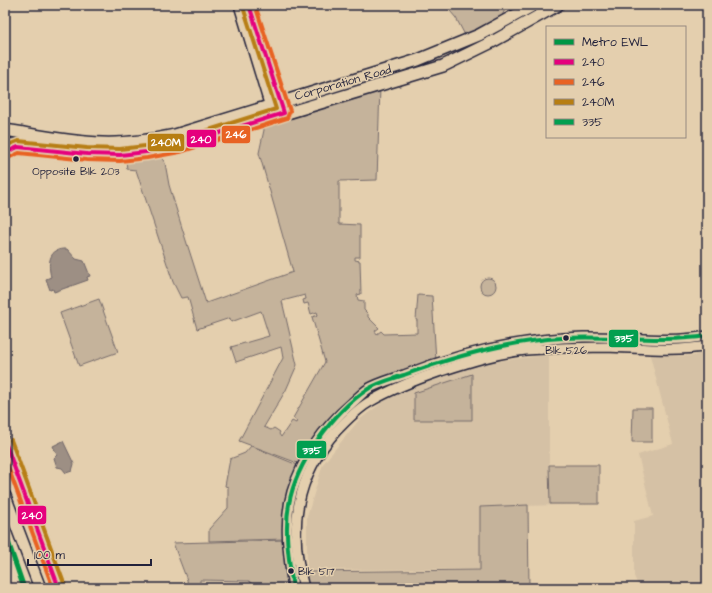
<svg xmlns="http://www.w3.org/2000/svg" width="712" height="593" viewBox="0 0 712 593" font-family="'Architects Daughter',sans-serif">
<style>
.built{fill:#d5c1a5}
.green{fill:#c5b39b;stroke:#746a6b;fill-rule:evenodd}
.water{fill:#9d8f84;stroke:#6c6367}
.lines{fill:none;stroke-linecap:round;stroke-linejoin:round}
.minor-casing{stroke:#22223b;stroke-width:12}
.major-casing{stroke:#22223b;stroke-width:14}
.minor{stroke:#e4cfae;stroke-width:9}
.major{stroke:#e4cfae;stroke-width:11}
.bus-1-casing{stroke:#e4cfae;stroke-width:7}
.bus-2-casing{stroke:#e4cfae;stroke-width:7}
.bus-3-casing{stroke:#e4cfae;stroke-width:7}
.bus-4-casing{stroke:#e4cfae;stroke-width:7}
.bus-1{stroke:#e5007d;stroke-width:4}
.bus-2{stroke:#e86223;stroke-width:4}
.bus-3{stroke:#b77e12;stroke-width:4}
.bus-4{stroke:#029f50;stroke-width:4}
.metro-1-casing{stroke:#e4cfae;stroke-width:8}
.metro-1{stroke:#009645;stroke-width:5}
.bus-dot{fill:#22223b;stroke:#e4cfae;stroke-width:1.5}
.labels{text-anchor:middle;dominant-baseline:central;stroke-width:3;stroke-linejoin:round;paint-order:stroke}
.bus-label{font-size:11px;fill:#22223b;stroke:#e4cfae}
.street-label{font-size:12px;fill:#22223b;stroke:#e4cfae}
.line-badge{stroke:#e4cfae;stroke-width:1.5}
.badge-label{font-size:11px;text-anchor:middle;font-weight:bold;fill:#fff}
</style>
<rect width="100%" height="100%" fill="#e4cfae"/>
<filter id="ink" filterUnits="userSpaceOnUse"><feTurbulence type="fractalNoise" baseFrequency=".025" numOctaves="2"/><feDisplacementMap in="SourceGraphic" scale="8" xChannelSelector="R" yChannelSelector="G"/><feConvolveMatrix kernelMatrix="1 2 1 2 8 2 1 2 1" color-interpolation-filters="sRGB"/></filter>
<g filter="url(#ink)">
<g class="built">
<polygon points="707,352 707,588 639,588 634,576 634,521 653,516 638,455 673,444 650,355 692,356"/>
<polygon points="549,355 549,465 599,465 599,504 480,507 480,569 307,570 307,517 323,464 359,420 399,390 441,373 479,363"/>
</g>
<g class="green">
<polygon points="445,5 507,5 501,18 466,37 456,18"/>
<path d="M 380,87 L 377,180 L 339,181 L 339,224 L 360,225 L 360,257 L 355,257 L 355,260 L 360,261 L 361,294 L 357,295 L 358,300 L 364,301 L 364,310 L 368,314 L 368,317 L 379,328 L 375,331 L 377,334 L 381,331 L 384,334 L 417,333 L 417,320 L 416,320 L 418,295 L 432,296 L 436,361 L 368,389 L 318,437 L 303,465 L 239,441 L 283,358 L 281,347 L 236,362 L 231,347 L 269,336 L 261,311 L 231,322 L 230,318 L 197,329 L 188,297 L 181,298 L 173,282 L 136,170 L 127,169 L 126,161 L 161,157 L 165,163 L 169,185 L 182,228 L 206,303 L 293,272 L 259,153 L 264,130 L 263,120 ZM 305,295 L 306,299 L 303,300 L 304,304 L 308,303 L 311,314 L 317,312 L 318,315 L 312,317 L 325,362 L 293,418 L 297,421 L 296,423 L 292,421 L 281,437 L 279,434 L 280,432 L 274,428 L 271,430 L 264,427 L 286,390 L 297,365 L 282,301 Z"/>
<circle cx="488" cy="286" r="8"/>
<polygon points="99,299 118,352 79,366 60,313"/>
<polygon points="472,374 472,420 414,420 414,393"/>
<polygon points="633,408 652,408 652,442 632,442"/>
<polygon points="251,446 300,466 286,539 209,541 209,529 228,508 228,487 225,486 230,459 245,453"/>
<polygon points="549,465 599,465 599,504 550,504"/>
<polygon points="528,505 529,588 306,588 300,572 480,570 480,507"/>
<polygon points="287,540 292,588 257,588 249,581 200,580 200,588 188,588 187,580 173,543"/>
</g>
<g class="water">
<path d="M 63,249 L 67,249 L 76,259 L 84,261 L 90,276 L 87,277 L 88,280 L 54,292 L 53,289 L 50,290 L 46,279 L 51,277 C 48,265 48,250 63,249 Z"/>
<polygon points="63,441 74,464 72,471 66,473 62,468 57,467 54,458 57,455 53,446"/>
</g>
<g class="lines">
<defs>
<g id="minor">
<polyline points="239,5 273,117"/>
<polyline points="249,5 284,113"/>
<path d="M 293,588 C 289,558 283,522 292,492 C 303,456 323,428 352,403 C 357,399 362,393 368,389 C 378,383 393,379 404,375 C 462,352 521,339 583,337 C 625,336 666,344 707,336"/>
<path d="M 304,588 C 288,529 295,477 337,430 C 347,420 358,408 371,401 C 392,389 415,380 438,372 C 466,363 496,353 526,350 C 553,348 580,347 607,347 C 641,348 674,352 707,346"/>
</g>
<g id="major">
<path d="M 5,130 C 37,135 70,142 102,143 C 127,144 151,140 175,135 L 418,60 L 479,35 L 534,5"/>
<path d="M 5,144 C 62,155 122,160 178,146 L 443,66 L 492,42 L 558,5"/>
<polyline points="5,442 59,588"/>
<polyline points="5,496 40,588"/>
</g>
</defs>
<use href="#minor" class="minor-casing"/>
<use href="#major" class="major-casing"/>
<use href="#minor" class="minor"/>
<use href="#major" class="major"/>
<defs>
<g id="bus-1">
<polyline points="5,153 18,147 87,154 120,155 146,152 178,146 284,113 249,5"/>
<polyline points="5,442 59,588"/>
</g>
<g id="bus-2">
<polyline points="8,158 19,153 87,160 120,161 147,158 180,152 287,118 290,111 255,5"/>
<polyline points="5,459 53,588"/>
</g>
<g id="bus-3">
<polyline points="5,146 18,141 87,148 120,149 145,146 177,140 276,109 243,7"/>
<polyline points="11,440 65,586"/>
</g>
<path id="bus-4" d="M 293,588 C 289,560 284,532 289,504 C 296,463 333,412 368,389 C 379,382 392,379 404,375 C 455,356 508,341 562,338 C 611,335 659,343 707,336"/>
</defs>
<use href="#bus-1" class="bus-1-casing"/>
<use href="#bus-2" class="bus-2-casing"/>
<use href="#bus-3" class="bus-3-casing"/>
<use href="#bus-4" class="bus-4-casing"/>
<use href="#bus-1" class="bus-1"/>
<use href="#bus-2" class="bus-2"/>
<use href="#bus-3" class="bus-3"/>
<use href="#bus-4" class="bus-4"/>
<defs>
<polyline id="metro-1" points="5,533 24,588"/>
</defs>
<use href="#metro-1" class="metro-1-casing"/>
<use href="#metro-1" class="metro-1"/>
</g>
</g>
<g class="bus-dot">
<circle cx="76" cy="159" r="3.5"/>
<circle cx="566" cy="338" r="3.5"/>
<circle cx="291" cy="571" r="3.5"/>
</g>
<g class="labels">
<g class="bus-label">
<text x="76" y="171">Opposite Blk 203</text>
<text x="566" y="350">Blk 526</text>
<text x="298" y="571" text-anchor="start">Blk 517</text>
</g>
<g class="street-label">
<text transform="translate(343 83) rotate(-16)">Corporation Road</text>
</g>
</g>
<g class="line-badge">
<rect x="221" y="125" width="30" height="19" rx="4" fill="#e86223"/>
<rect x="186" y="129" width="31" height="19" rx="4" fill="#e5007d"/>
<rect x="147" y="133" width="38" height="19" rx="4" fill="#b77e12"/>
<rect x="608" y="329" width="31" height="19" rx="4" fill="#029f50"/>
<rect x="296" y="440" width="31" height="19" rx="4" fill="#029f50"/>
<rect x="17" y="505" width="30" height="20" rx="4" fill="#e5007d"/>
</g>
<g class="badge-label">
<text x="236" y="138">246</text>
<text x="201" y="143">240</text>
<text x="166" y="146">240M</text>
<text x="624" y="342">335</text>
<text x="312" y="454">335</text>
<text x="32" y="519">240</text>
</g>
<rect width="712" height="593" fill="none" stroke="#e4cfae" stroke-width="20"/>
<rect x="10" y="10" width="692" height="573" fill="none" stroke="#22223b" stroke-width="1.5" filter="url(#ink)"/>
<rect x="546" y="26" width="140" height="112" fill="#e4cfae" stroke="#968a80"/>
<rect x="554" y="39" width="20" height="6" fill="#009645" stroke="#968a80"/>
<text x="582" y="46" font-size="12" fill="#22223b">Metro EWL</text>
<rect x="554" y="59" width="20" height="6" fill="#e5007d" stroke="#968a80"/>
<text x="582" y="66" font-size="12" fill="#22223b">240</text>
<rect x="554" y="79" width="20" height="6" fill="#e86223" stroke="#968a80"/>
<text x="582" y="86" font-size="12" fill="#22223b">246</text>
<rect x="554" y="99" width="20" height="6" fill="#b77e12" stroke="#968a80"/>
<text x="582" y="106" font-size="12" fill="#22223b">240M</text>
<rect x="554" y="119" width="20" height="6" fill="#029f50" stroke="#968a80"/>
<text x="582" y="126" font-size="12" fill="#22223b">335</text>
<path d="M28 559v6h123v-6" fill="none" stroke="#22223b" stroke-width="2"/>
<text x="34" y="559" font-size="12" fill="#22223b" stroke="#e4cfae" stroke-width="3" paint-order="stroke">100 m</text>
</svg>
